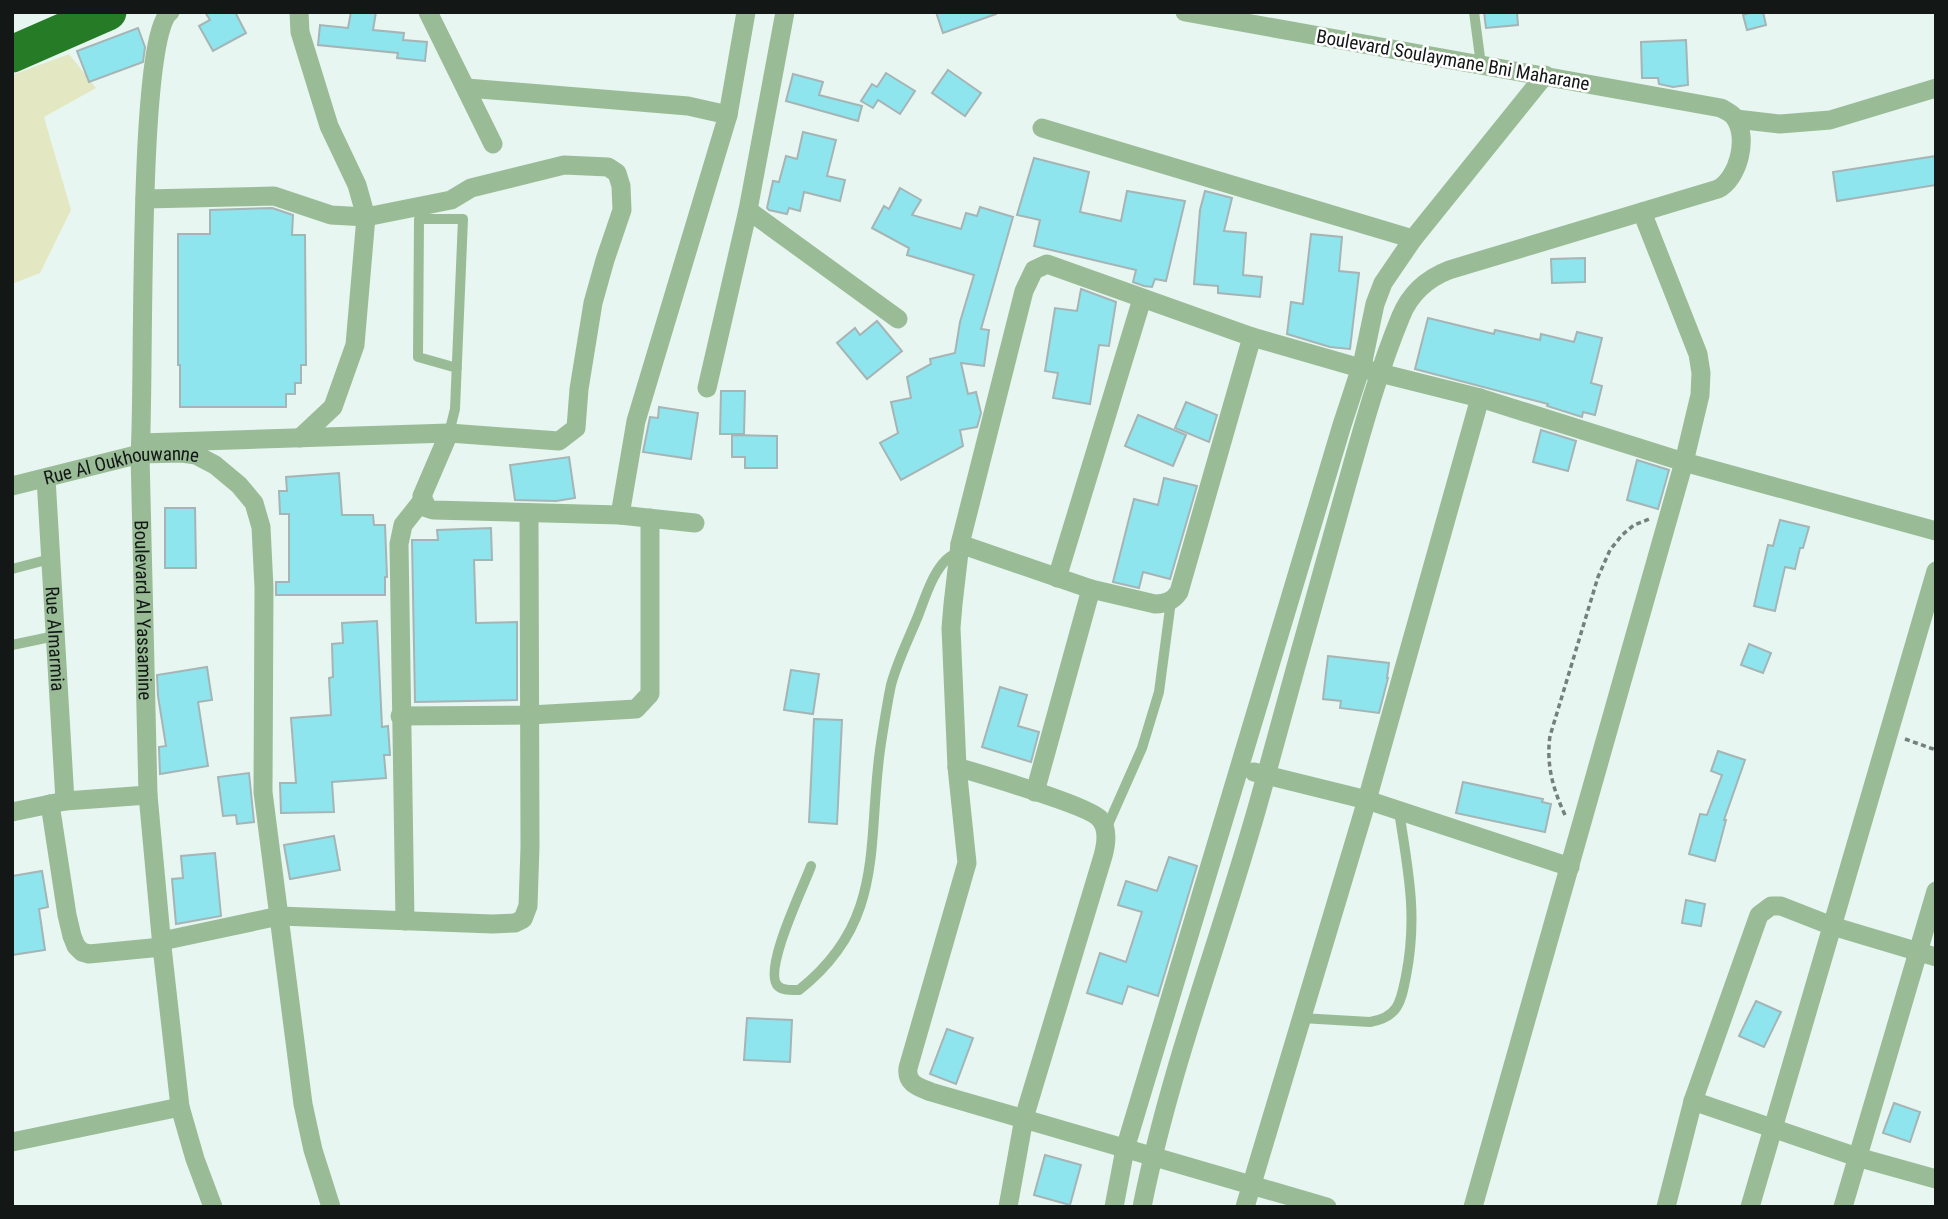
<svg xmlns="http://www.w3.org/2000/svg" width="1948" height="1219" viewBox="0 0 1948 1219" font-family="'Roboto Condensed',sans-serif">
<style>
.green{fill:#e3e8c2}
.building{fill:#8fe5ed;stroke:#a5b4b5;stroke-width:2}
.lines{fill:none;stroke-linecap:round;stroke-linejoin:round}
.path{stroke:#757f7c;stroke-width:3.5;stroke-dasharray:5 3.5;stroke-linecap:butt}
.lane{stroke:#99bc97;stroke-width:10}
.street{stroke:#99bc97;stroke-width:19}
.highway{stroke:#267b27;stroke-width:37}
.labels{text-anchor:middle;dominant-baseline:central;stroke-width:5;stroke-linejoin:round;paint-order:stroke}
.street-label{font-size:19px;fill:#131816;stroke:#fff}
</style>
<rect width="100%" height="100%" fill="#e7f6f1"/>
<polygon class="green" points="69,54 96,88 44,117 71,210 40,273 12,284 12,75"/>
<g class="building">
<polygon points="205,12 235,12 246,33 213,51 199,26 210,20"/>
<polygon points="351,12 376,12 373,30 404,33 403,40 427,42 425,61 397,58 398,53 318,45 320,25 348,28"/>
<polygon points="936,12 996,12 996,14 943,33"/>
<polygon points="1484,12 1517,12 1518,25 1486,28"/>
<polygon points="1753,12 1763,12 1766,25 1747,30 1743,15"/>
<polygon points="138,28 145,47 143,62 89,82 77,51"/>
<polygon points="1686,40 1688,85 1673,87 1659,84 1658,78 1642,78 1641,42"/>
<polygon points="948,70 981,93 965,116 932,93"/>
<polygon points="886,73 915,91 900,114 878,100 873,108 861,101 872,84 877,87"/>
<polygon points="793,74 823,82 819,95 862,106 858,121 786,101"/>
<polygon points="803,132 836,140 827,176 845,180 840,201 804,192 800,211 789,208 787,214 769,210 767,208 773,181 779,182 786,156 797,159"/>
<polygon points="1936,156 1936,185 1837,201 1833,172"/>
<polygon points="1034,158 1089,172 1080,212 1121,221 1127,191 1185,201 1166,281 1155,279 1152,287 1144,286 1133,282 1136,270 1034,246 1040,220 1017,215"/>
<polygon points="900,188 921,200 912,215 961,229 966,213 977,216 980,207 1013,217 981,329 989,330 984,366 961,363 968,394 976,392 981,413 977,427 960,430 963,446 901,480 880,443 898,433 891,402 911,398 907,377 931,364 930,359 955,353 960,322 974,275 907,255 909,248 872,228 884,206 889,209"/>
<polygon points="1205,191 1232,198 1224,231 1246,233 1243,275 1262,277 1260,297 1218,293 1218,286 1194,284 1200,210"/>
<polygon points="272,208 293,215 292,235 305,235 306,365 301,365 301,383 295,383 295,394 286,394 286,407 180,407 180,365 178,365 178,234 210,234 210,210"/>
<polygon points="1311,234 1342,237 1339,271 1359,273 1350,349 1330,347 1287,334 1291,302 1303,304"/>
<polygon points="1585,258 1585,282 1552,283 1551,259"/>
<polygon points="1081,289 1116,302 1109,346 1099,345 1090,404 1053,398 1058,373 1045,371 1055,308 1077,311"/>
<polygon points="1428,318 1494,334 1495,330 1540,340 1541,334 1574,342 1577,332 1602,338 1591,383 1602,386 1595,415 1583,412 1582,417 1547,406 1548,404 1415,369"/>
<polygon points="877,321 902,351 867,379 837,343 855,328 860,335"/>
<polygon points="721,391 745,391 744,434 720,434"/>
<polygon points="1186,402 1217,415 1209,442 1175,428"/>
<polygon points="659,407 698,413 691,459 643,452 650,417 658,418"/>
<polygon points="1138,415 1186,435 1173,466 1125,446"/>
<polygon points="1541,430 1576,441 1568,471 1533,462"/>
<polygon points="732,435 777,436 777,468 745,468 745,457 732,457"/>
<polygon points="569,457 575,498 556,501 515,500 510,465"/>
<polygon points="1637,460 1669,470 1658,509 1627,500"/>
<polygon points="339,473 342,515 373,515 374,525 385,525 387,577 385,577 385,595 276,595 276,582 289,582 289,514 280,514 279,491 287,491 286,477"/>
<polygon points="1164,478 1197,486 1170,579 1143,572 1139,588 1113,582 1134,499 1158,505"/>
<polygon points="165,508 195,508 196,568 165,568"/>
<polygon points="1780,520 1809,527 1803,548 1800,548 1795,569 1785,567 1775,611 1754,606 1768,545 1773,546"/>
<polygon points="491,528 492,560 474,560 476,623 517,622 517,700 415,702 412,540 438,540 437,530"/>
<polygon points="377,621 382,727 388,726 390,755 384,755 386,778 332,782 334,812 281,813 280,783 296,783 291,718 331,715 329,678 333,677 332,644 343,643 342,623"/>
<polygon points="1749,644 1771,653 1763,673 1741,665"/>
<polygon points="1328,656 1389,663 1387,678 1388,678 1379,713 1340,708 1341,701 1323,699"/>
<polygon points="207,667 212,700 198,702 208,766 160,774 159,747 166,746 158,696 157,675"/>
<polygon points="791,670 819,674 813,714 784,710"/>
<polygon points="1000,687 1027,695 1018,726 1039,732 1031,762 982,747"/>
<polygon points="814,719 842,720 837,824 809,822"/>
<polygon points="1718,751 1745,760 1724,820 1726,820 1715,861 1689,854 1700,814 1707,815 1722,775 1711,771"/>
<polygon points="249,773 254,822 237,824 236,815 223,816 218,777"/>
<polygon points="1463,782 1543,799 1542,802 1551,804 1545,832 1456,813"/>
<polygon points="334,836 340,870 290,879 284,845"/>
<polygon points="215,853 221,916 176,924 172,879 183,878 181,856"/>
<polygon points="1169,857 1197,866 1158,996 1128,986 1122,1004 1087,993 1100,953 1126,962 1142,912 1118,905 1126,881 1157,891"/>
<polygon points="42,871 48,907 39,909 45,950 12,955 12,876"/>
<polygon points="1686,900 1705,904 1701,926 1682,923"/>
<polygon points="1756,1001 1781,1012 1764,1047 1739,1036"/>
<polygon points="747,1018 792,1020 790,1062 744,1060"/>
<polygon points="947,1029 973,1038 956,1084 930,1074"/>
<polygon points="1894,1103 1920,1112 1910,1142 1883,1133"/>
<polygon points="1045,1155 1081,1165 1070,1205 1034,1195"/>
</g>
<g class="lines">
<g class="path">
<polyline points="1905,739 1936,750"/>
<path d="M 1565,815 C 1553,789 1546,765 1550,736 L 1598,577 L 1610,550 L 1622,535 L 1634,525 L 1652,518"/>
</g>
<g class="lane">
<polyline points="1474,12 1481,65"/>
<polyline points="449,433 455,409 463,219 419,219 418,357 457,368"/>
<polyline points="12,569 50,559"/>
<polyline points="12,645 55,636"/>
<polyline points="1107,827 1142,748 1159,692 1171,601"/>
<path d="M 811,866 C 804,886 762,971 778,986 C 783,991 792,990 799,990 C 888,920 866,840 881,743 C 884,724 887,704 891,685 C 897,662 909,638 918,616 C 925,598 934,567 951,556 L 958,557"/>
<path d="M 1301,1018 L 1370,1022 C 1399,1017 1401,1001 1406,976 C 1418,915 1408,871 1399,811"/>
</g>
<g class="street">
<path id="s1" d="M 170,12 C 136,35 145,394 140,454 L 148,795 L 162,947 L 180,1107 L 195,1159 L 213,1207"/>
<polyline points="299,12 300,32 329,126 357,185 366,217 355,345 333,407 300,438"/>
<polyline points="428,12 493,144"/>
<polyline points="467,88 688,106 728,115 636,421 620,515"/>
<polyline points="728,115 746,12"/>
<polyline points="1736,119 1780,124 1830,120 1936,88"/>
<polyline points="1042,128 1413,239"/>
<polyline points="748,210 898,319"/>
<polyline points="707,388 748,210 785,12"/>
<polyline points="449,433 422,496 427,508 433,510 620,515 695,523"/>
<polyline points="141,443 449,433 559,441 576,428 579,389 593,303 605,260 622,210 621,186 617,173 608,167 564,165 471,188 451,200 366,217 331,215 274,196 145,199"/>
<path id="s2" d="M 46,478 L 65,801"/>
<path id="s3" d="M 12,486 L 140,454 L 182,453 L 196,455 L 215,465 L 239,485 L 254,503 L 261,527 L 264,588 L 263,792 L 303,1104 L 313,1150 L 331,1207"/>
<path d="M 960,544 L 1091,589 L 1155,604 C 1166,604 1173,601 1179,592 L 1252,337"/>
<polyline points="1057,578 1142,299"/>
<polyline points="400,716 530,715 636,709 650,694 650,518"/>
<path d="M 957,767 C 980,774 1090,806 1100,819 C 1109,829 1106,845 1103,856 L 1024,1118 L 1008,1207"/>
<polyline points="1254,772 1367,800 1570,867"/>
<polyline points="1035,792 1091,589"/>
<polyline points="50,804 67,915 72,936 76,946 82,952 89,954 162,947"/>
<polyline points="12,812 65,801 148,795"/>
<polyline points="405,921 399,544 403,525 422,501"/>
<polyline points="162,941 279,916 492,924 515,923 523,919 528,906 530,847 529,513"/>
<polyline points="1693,1101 1857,1157 1936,1179"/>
<polyline points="12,1142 180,1107"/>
<polyline points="1114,1207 1125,1149 1342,425 1363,361 1375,304 1383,283 1413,239 1545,75"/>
<path d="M 1142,1207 C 1170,1066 1223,932 1261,794 C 1288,695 1315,597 1343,498 C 1360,438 1377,374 1401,316 C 1410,294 1426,279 1449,270 L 1718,189 C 1738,179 1749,138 1735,118 C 1732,113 1726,111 1721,108 L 1185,12"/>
<polyline points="1245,1207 1367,800 1480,398"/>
<path d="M 1327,1207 L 931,1092 C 919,1087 906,1084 908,1068 L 967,863 L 957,767 L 951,628 L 953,604 L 960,544 L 1024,291 L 1034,270 L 1047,264 L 1252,337 L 1360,368 L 1480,398 L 1684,462 L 1936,531"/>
<polyline points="1473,1207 1684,462 1700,395 1701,373 1698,354 1642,212"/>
<polyline points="1666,1207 1693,1101 1759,915 1771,906 1781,906 1832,926 1936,957"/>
<polyline points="1750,1207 1936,571"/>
<polyline points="1843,1207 1936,891"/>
</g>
<polyline class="highway" points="12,54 108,12"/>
</g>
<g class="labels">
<g class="street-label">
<text transform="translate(1453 60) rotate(10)">Boulevard Soulaymane Bni Maharane</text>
<text stroke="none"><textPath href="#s3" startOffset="112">Rue Al Oukhouwanne</textPath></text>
<text stroke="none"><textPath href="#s1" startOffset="602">Boulevard Al Yassamine</textPath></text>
<text stroke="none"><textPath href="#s2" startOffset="161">Rue Almarmia</textPath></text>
</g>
</g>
<rect width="1948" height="1219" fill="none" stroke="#131816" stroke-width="28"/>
</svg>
